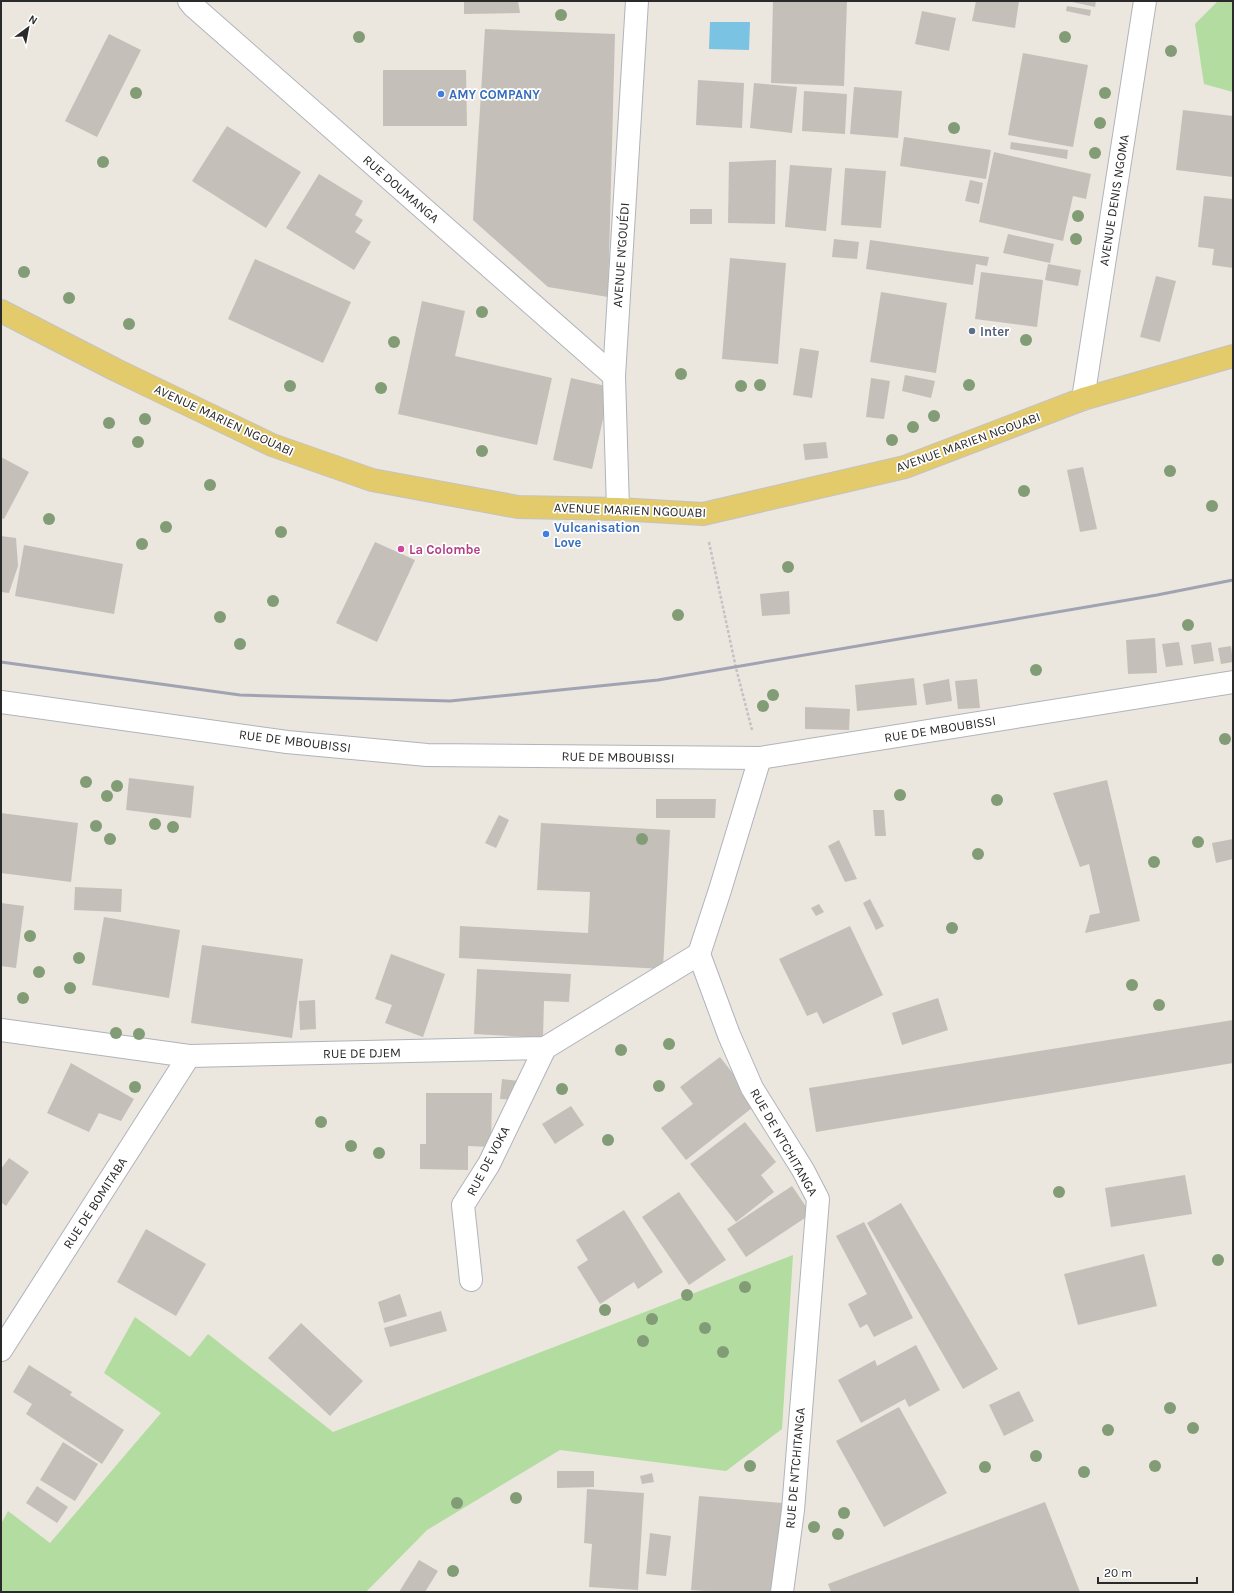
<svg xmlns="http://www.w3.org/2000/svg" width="1234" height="1593" viewBox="0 0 1234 1593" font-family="Karla,sans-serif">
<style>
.green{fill:#b2dca0}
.water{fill:#7bc3e3}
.building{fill:#c4c0b9}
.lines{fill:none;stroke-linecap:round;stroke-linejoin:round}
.minor-casing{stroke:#b1b3bc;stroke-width:24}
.major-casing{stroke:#c3c3c3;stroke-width:24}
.path{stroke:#c3c3c3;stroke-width:2.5;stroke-dasharray:3 2;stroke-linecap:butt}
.minor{stroke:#fff;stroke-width:22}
.major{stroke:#e3cb6b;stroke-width:22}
.rail{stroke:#a1a3b3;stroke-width:3}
.tree{fill:#829c76}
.shop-dot{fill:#3f7fe0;stroke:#fff;stroke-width:1.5}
.service-dot{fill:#5c6f8a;stroke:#fff;stroke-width:1.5}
.hotel-dot{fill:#d1479c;stroke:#fff;stroke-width:1.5}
.labels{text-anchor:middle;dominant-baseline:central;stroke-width:3.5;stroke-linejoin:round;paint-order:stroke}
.shop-label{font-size:13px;font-weight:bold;fill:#366cbe;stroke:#fff;text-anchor:start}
.street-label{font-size:13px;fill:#2a2a2a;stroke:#fff}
.service-label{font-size:13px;font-weight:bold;fill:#4e5e75;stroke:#fff;text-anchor:start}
.hotel-label{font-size:13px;font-weight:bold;fill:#b23c85;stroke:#fff;text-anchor:start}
</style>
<rect width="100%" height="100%" fill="#ebe6de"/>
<g class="green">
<polygon points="1218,1 1233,1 1233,92 1204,84 1195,24"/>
<polygon points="793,1255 782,1429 726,1471 560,1450 427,1530 366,1592 1,1592 1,1524 8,1511 50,1543 161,1413 104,1373 135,1317 190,1357 208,1334 333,1432"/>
</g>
<polygon class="water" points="710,22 750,22 749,50 709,49"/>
<g class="building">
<polygon points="464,1 518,1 520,13 464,14"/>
<polygon points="773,1 847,1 844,86 771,83"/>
<polygon points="976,1 1019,1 1015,28 972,21"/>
<polygon points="1068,1 1096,1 1095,7"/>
<polygon points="1067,6 1091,10 1090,16 1066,11"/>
<polygon points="922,11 956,18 949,51 915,44"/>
<polygon points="485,29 615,34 608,297 548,287 473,220"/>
<polygon points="109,34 141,50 97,137 65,121"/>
<polygon points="1023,53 1088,65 1073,147 1008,135"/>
<polygon points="383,70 466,70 467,126 383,126"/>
<polygon points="698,80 744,83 742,128 696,125"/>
<polygon points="754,83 797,87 792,133 750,128"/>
<polygon points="854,87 902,91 898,138 850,134"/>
<polygon points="804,91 847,94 845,134 802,131"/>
<polygon points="1183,110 1233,116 1233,177 1176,170"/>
<polygon points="227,126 301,172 266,228 192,181"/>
<polygon points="904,137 991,150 986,179 900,166"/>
<polygon points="1011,142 1068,150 1067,159 1010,149"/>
<polygon points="994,152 1091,174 1086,199 1073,196 1063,241 979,222"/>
<polygon points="776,160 775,224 728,223 729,162"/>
<polygon points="790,165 832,168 826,231 785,227"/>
<polygon points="845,168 886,171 881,228 841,225"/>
<polygon points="319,174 363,201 355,215 363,220 355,232 371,242 354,270 286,228"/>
<polygon points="970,180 983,183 979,204 965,201"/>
<polygon points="1204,196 1233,199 1233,268 1212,265 1214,249 1198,247"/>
<rect x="690" y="209" width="22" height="15"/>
<polygon points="1008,234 1054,244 1050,263 1003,253"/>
<polygon points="834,239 859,242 857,259 832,257"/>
<polygon points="870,240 989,257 987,266 976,264 973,285 866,269"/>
<polygon points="730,258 786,263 778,364 722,359"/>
<polygon points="255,259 351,302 323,363 228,319"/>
<polygon points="1048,264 1081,270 1078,286 1045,280"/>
<polygon points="981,272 1043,280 1037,327 975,319"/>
<polygon points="1156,276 1176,281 1160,342 1140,337"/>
<polygon points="881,292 947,303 936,373 870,362"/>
<polygon points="422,301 465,311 455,356 552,378 537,445 398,414"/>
<polygon points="800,348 819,351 812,398 793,395"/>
<polygon points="905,375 935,381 931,398 902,391"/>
<polygon points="571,378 610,387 592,469 553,460"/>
<polygon points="871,378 890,381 884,419 866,417"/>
<polygon points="826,442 828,458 805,460 803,444"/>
<polygon points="1,457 29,472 4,519 1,518"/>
<polygon points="1083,467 1097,529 1080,532 1067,470"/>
<polygon points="1,536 16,538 18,566 9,593 1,592"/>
<polygon points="375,542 415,560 377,642 336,623"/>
<polygon points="24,545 123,564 114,614 15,596"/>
<polygon points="789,591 790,614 762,616 760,594"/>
<polygon points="1155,638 1157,673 1128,674 1126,640"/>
<polygon points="1179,642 1183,665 1166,667 1162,644"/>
<polygon points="1211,642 1214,661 1194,664 1191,645"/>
<polygon points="1231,646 1233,662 1221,664 1218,648"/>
<polygon points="914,678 917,705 857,711 855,685"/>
<polygon points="949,679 952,701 926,705 923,684"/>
<polygon points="977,679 980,708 958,709 955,681"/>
<polygon points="805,707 850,709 849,730 805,729"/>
<polygon points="129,778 194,786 191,818 126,810"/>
<polygon points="1107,780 1140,921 1085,933 1090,915 1100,913 1089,864 1080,867 1053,793"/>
<polygon points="656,799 716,799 715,818 656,818"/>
<polygon points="873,810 884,810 886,836 875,836"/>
<polygon points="1,813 78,823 71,882 1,873"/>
<polygon points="499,815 509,820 496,848 485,843"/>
<polygon points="541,823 670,830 663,969 459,958 460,926 588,933 590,892 537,890"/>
<polygon points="1233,839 1233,859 1216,863 1212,843"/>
<polygon points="839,840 857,879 845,882 828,846"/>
<polygon points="75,887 122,889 121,912 74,910"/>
<polygon points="870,899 884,926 876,930 863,903"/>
<polygon points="1,903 24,906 16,968 1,966"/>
<polygon points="819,904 824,912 816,916 811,908"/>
<polygon points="104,917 180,930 169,998 92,985"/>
<polygon points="850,926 883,995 823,1024 817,1012 807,1016 779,959"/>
<polygon points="202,945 303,959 292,1038 191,1023"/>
<polygon points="391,954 445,974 423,1037 385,1023 392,1005 375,999"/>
<polygon points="477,969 571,974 569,1002 544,1001 543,1038 474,1034"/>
<polygon points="938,998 948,1030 902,1045 892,1013"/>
<polygon points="315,1000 316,1029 300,1030 299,1001"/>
<polygon points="1233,1020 1233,1063 816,1132 809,1088"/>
<polygon points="720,1057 757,1104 686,1160 661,1128 693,1104 680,1087"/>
<polygon points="71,1063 134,1099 121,1121 99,1113 89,1132 47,1113"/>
<polygon points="502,1079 519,1081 518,1100 500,1099"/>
<polygon points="426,1093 492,1093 491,1147 468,1146 468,1170 420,1169 420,1144 426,1144"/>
<polygon points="571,1106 584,1125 555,1144 542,1124"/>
<polygon points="745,1122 776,1162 761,1175 774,1192 736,1222 690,1164"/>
<polygon points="9,1158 29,1172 6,1206 1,1202 1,1169"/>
<polygon points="1185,1175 1192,1214 1111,1227 1105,1188"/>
<polygon points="792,1186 811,1214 746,1257 727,1229"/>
<polygon points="679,1192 726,1260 689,1285 642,1217"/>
<polygon points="901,1203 998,1369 963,1389 867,1223"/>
<polygon points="624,1210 663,1272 638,1289 634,1282 600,1304 577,1267 588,1260 576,1240"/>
<polygon points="864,1222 913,1318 874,1337 867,1324 860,1328 848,1304 867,1294 836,1236"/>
<polygon points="146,1229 206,1264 176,1316 117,1282"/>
<polygon points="1144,1254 1157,1306 1078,1325 1064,1274"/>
<polygon points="400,1294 407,1316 384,1323 378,1302"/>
<polygon points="441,1311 447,1331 390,1347 384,1328"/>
<polygon points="301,1323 363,1381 330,1416 268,1358"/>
<polygon points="916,1345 940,1390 909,1407 905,1399 861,1423 838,1380 875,1360 877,1366"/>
<polygon points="29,1365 72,1392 70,1395 124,1430 102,1464 26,1414 32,1404 13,1392"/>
<polygon points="1019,1391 1034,1421 1004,1436 989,1405"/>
<polygon points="899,1407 947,1493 884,1527 836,1441"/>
<polygon points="63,1442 98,1464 75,1501 40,1480"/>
<polygon points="557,1471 594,1471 594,1487 557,1488"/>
<polygon points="652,1473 654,1482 642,1484 640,1476"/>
<polygon points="37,1486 68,1507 57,1523 26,1503"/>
<polygon points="587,1489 644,1493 638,1590 589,1587 592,1544 584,1543"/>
<polygon points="699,1496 782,1503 774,1592 721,1592 691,1590"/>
<polygon points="1045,1502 1080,1592 831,1592 828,1584"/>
<polygon points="650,1533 671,1536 666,1576 646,1574"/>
<polygon points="419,1560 438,1571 425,1592 399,1592"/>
</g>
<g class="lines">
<defs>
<g id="minor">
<polyline points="189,1 193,6 614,376"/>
<polyline points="1083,399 1145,1"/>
<polyline points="618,509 614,376 637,1"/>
<polyline points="1,702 287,742 427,755 760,758 1233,682"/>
<polyline points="760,758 720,890 699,954 729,1035 752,1088 803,1170 818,1199 793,1510 782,1592"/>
<polyline points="1,1030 189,1056 545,1048 699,954"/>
<polyline points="471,1280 463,1205 489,1164 545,1048"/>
<polyline points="1,1350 189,1056"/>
</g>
<polyline id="major" points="1,311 116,370 272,445 372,480 518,507 618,509 703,514 905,467 1083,399 1233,356"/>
</defs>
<use href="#minor" class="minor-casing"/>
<use href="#major" class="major-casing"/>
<polyline class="path" points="709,542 736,668 752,730"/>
<use href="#minor" class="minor"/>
<use href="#major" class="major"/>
<polyline class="rail" points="1,662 240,695 450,701 658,680 1157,595 1233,580"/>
</g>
<g class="tree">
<circle cx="561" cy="15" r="6"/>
<circle cx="359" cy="37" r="6"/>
<circle cx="1065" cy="37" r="6"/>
<circle cx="1171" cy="51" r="6"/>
<circle cx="136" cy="93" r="6"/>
<circle cx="1105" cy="93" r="6"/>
<circle cx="1100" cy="123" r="6"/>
<circle cx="954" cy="128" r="6"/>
<circle cx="1095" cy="153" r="6"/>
<circle cx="103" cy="162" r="6"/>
<circle cx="1078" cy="216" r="6"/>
<circle cx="1076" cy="239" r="6"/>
<circle cx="24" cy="272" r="6"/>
<circle cx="69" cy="298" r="6"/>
<circle cx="482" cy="312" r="6"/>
<circle cx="129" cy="324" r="6"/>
<circle cx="1026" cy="340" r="6"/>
<circle cx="394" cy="342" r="6"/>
<circle cx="681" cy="374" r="6"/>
<circle cx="760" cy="385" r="6"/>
<circle cx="969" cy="385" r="6"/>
<circle cx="290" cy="386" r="6"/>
<circle cx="741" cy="386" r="6"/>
<circle cx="381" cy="388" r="6"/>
<circle cx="934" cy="416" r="6"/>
<circle cx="145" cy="419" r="6"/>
<circle cx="109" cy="423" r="6"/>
<circle cx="913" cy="427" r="6"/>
<circle cx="892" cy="440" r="6"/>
<circle cx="138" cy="442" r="6"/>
<circle cx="482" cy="451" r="6"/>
<circle cx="1170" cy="471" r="6"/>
<circle cx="210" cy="485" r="6"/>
<circle cx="1024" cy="491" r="6"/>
<circle cx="1212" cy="506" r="6"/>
<circle cx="49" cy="519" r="6"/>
<circle cx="166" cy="527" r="6"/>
<circle cx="281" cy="532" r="6"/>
<circle cx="142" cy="544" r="6"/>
<circle cx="788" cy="567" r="6"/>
<circle cx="273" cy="601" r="6"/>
<circle cx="678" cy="615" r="6"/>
<circle cx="220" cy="617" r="6"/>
<circle cx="1188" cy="625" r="6"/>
<circle cx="240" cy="644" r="6"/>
<circle cx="1036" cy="670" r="6"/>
<circle cx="773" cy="695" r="6"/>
<circle cx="763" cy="706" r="6"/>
<circle cx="1225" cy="739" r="6"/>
<circle cx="86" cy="782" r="6"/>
<circle cx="117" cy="786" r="6"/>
<circle cx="900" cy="795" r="6"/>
<circle cx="107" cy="796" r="6"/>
<circle cx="997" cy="800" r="6"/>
<circle cx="155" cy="824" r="6"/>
<circle cx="96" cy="826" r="6"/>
<circle cx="173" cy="827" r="6"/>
<circle cx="110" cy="839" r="6"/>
<circle cx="642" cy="839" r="6"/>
<circle cx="1198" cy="842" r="6"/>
<circle cx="978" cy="854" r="6"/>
<circle cx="1154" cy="862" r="6"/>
<circle cx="952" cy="928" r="6"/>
<circle cx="30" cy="936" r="6"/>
<circle cx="79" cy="958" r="6"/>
<circle cx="39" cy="972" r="6"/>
<circle cx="1132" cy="985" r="6"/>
<circle cx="70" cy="988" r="6"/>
<circle cx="23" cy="998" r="6"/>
<circle cx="1159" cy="1005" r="6"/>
<circle cx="116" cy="1033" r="6"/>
<circle cx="139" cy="1034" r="6"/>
<circle cx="669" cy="1044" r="6"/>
<circle cx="621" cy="1050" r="6"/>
<circle cx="659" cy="1086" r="6"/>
<circle cx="135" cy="1087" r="6"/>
<circle cx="562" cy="1089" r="6"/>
<circle cx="321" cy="1122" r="6"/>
<circle cx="608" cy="1140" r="6"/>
<circle cx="351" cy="1146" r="6"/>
<circle cx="379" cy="1153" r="6"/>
<circle cx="1059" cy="1192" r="6"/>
<circle cx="1218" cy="1260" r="6"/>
<circle cx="745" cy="1287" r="6"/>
<circle cx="687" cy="1295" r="6"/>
<circle cx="605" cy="1310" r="6"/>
<circle cx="652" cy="1319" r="6"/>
<circle cx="705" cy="1328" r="6"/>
<circle cx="643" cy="1341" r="6"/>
<circle cx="723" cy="1352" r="6"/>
<circle cx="1170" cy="1408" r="6"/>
<circle cx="1193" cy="1428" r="6"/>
<circle cx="1108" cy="1430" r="6"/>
<circle cx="1036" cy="1456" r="6"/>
<circle cx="750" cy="1466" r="6"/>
<circle cx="1155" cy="1466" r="6"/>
<circle cx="985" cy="1467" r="6"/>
<circle cx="1084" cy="1472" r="6"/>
<circle cx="516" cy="1498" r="6"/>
<circle cx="457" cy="1503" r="6"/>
<circle cx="844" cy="1513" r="6"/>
<circle cx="814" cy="1527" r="6"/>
<circle cx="838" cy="1534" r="6"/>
<circle cx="453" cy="1571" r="6"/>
</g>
<g class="shop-dot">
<circle cx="441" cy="94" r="4"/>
<circle cx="546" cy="534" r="4"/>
</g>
<circle class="service-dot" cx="972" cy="331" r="4"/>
<circle class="hotel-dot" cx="401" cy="549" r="4"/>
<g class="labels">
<g class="shop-label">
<text x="449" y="94">AMY COMPANY</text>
<text x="554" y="527">Vulcanisation<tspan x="554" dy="15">Love</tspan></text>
</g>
<g class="street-label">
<text transform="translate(401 189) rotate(41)">RUE DOUMANGA</text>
<text transform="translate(1114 200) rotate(-81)">AVENUE DENIS NGOMA</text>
<text transform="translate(621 255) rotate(-86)">AVENUE N'GOUÉDI</text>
<text transform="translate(224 420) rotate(25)">AVENUE MARIEN NGOUABI</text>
<text transform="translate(968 442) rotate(-20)">AVENUE MARIEN NGOUABI</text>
<text transform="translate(630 510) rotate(2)">AVENUE MARIEN NGOUABI</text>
<text transform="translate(940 729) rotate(-9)">RUE DE MBOUBISSI</text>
<text transform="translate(295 741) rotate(7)">RUE DE MBOUBISSI</text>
<text transform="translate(618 757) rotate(1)">RUE DE MBOUBISSI</text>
<text transform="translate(362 1053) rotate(-1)">RUE DE DJEM</text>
<text transform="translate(784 1142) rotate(60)">RUE DE N'TCHITANGA</text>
<text transform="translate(488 1161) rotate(-62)">RUE DE VOKA</text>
<text transform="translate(95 1203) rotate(-57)">RUE DE BOMITABA</text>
<text transform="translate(795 1468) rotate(-85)">RUE DE N'TCHITANGA</text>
</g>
<g class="service-label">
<text x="980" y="331">Inter</text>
</g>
<g class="hotel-label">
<text x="409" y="549">La Colombe</text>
</g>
</g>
<rect width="1234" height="1593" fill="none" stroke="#2a2a2a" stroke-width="4"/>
<g transform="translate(28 28) rotate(32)" stroke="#ffffff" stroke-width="3" paint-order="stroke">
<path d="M0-3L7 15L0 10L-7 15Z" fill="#2a2a2a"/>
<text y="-6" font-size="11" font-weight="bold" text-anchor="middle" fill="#2a2a2a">N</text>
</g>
<path d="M1098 1577v6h99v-6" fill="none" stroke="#2a2a2a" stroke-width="2"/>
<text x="1104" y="1577" font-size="12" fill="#2a2a2a" stroke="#ffffff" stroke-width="3" paint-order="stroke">20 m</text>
</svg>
